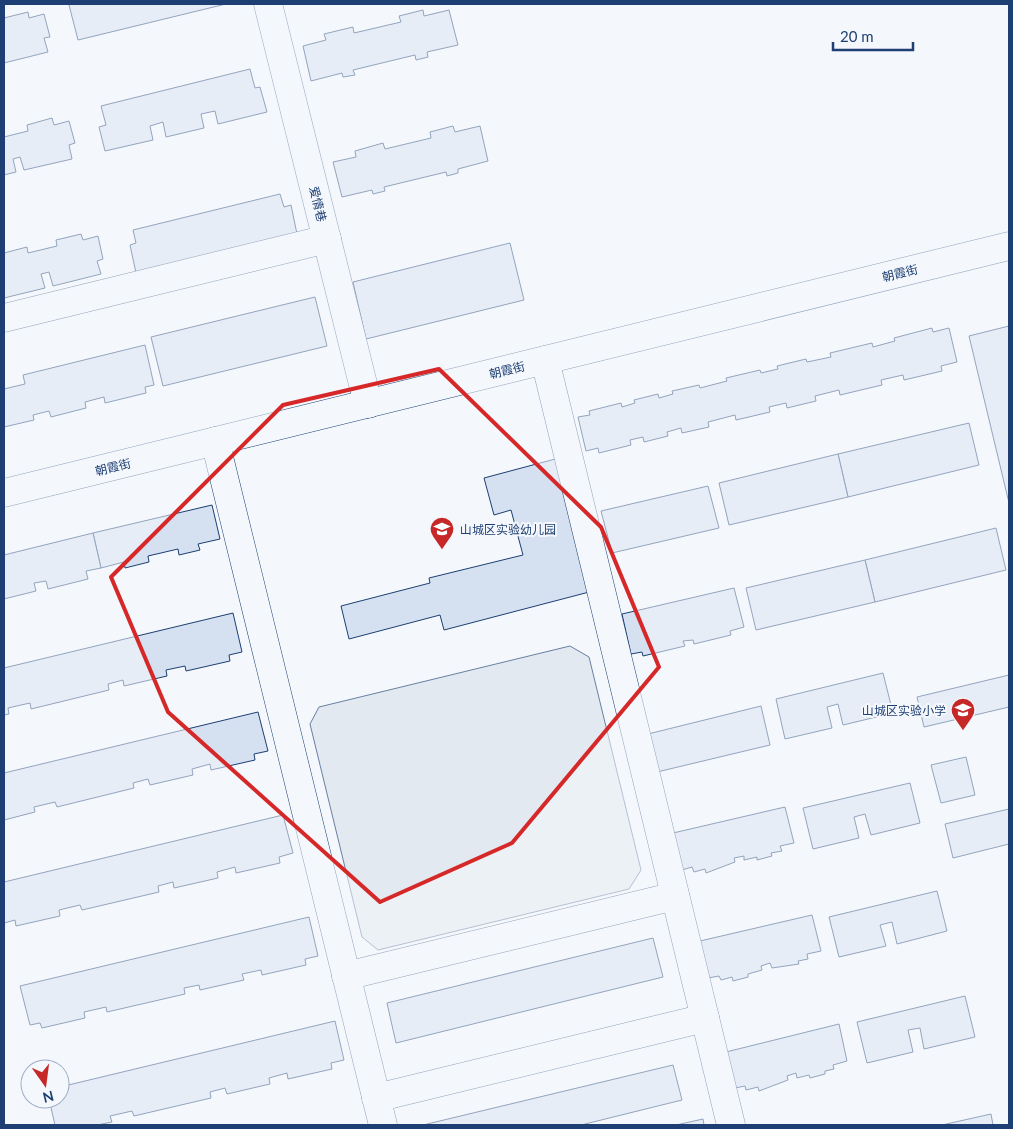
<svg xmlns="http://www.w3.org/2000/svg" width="1013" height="1129" viewBox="0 0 1013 1129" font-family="Lato,'Noto Sans SC',sans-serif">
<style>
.green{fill:#e3e9f0;stroke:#687fa3}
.building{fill:#d5e0f0;stroke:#1d3f73}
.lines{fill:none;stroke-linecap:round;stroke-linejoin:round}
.minor-casing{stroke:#1d3f73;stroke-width:29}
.minor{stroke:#f4f7fb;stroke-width:28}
.marked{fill:none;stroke:#d62828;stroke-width:4;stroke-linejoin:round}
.labels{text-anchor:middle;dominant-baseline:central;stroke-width:4;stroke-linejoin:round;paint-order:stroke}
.street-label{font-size:12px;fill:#1d3f73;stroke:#f4f7fb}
.poi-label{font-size:12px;fill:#1d3f73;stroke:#f4f7fb;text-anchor:start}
</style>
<rect width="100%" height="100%" fill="#f4f7fb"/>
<polygon class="green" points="570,646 589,657 641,870 629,889 378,950 362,937 310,724 319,707"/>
<g class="building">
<polygon points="72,4 226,4 78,40 69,5"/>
<polygon points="423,10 424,16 449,10 458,45 427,52 428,57 416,60 415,55 353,70 355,75 343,77 342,73 311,81 303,46 326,40 324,34 353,27 354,33 401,22 399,16"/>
<polygon points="28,12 29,18 44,14 50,37 44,38 48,52 4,63 4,18"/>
<polygon points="250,69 255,88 260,87 267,112 218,124 215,111 201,114 204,128 166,137 163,122 150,126 153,140 105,151 99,127 106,125 101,106"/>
<polygon points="52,118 54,125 69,121 75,143 69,145 72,159 24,170 20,157 13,159 16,172 4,175 4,137 28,131 27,125"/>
<polygon points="453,126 455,132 480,126 488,161 458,169 458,173 447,176 446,172 384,187 385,191 373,194 372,190 342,197 333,162 356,157 355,151 383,143 385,149 431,138 430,132"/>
<polygon points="280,194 284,207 291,205 297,234 136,273 130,245 136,243 133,230"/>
<polygon points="81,234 83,240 98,236 103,259 97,261 101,274 53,286 49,272 41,274 45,288 4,298 4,253 27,247 28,253 57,246 56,240"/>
<polygon points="510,243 524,300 366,339 353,282"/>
<polygon points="315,297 327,346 163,386 151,337"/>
<polygon points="1009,326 1009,503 969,336"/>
<polygon points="932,328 933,332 949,328 957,362 941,366 942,371 904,380 903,375 881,380 882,385 840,395 839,390 815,396 816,401 787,408 786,403 769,407 770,412 736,420 735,415 708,422 709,427 682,433 681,428 667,432 668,436 644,442 643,437 630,440 631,445 599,453 598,448 586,451 578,417 590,415 589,411 621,403 622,407 635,403 634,400 658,394 659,398 673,394 672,391 699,385 700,388 727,381 726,378 760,370 761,373 778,369 777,366 806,359 807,362 831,357 830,353 872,343 873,347 895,341 894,338"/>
<polygon points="145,345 154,385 145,387 146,393 105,403 104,397 85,402 86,408 51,417 49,411 33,415 34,420 4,427 4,389 25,384 23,375"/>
<polygon points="969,423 979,465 848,497 838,454"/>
<polygon points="838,454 848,497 729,525 719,483"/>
<polygon points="559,458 593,591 444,630 440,615 349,639 341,606 430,583 429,578 523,555 511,510 494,515 484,478"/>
<polygon points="708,486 719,528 612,553 601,511"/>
<polygon points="212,505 220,539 198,544 200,550 179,555 178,549 148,556 149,562 125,568 124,562 101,568 93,533"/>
<polygon points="996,528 1006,570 875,602 865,560"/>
<polygon points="93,533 101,568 86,571 88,579 48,589 46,581 34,583 36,591 4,599 4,555"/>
<polygon points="865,560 875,602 756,630 746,588"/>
<polygon points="734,588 744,627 730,631 731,635 694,644 693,640 683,641 685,646 643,656 642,652 631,654 622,614"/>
<polygon points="233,613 242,652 229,655 230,661 186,671 185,666 166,670 167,676 124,686 123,680 108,684 109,690 31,709 30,703 8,708 9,714 4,715 4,668"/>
<polygon points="883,673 893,713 843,725 838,704 827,707 832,728 785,739 776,699"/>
<polygon points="1009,675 1009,707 924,727 917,697"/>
<polygon points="761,706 770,745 657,772 648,734"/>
<polygon points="258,712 268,751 254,754 255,760 211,770 210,764 192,769 193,775 150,785 148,779 133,783 134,788 57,807 55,802 34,807 35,812 4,820 4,773"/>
<polygon points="966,757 975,795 941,803 931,765"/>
<polygon points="910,783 920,823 871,835 865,814 854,817 859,838 813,849 803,808"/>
<polygon points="785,807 794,843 780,846 782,851 771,853 772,856 757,860 757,857 744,860 744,856 734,858 735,862 706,873 705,869 694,872 692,867 682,870 673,833"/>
<polygon points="1009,809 1009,844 953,858 945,824"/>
<polygon points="283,815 293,853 279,857 280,863 236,873 235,867 217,872 218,878 174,888 173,882 158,886 159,892 82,910 80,905 59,910 60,916 16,926 15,920 4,923 4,882"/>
<polygon points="937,891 947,931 897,944 892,922 880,925 886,946 839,957 829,917"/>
<polygon points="812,915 821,951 807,954 808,959 798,961 799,964 772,968 770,963 761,966 762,970 748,974 748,977 733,981 732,977 721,980 719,976 708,978 700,941"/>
<polygon points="309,917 318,956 305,959 306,965 262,975 261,970 242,974 244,980 200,990 199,985 184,988 185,994 107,1012 106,1007 84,1012 85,1018 42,1028 40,1023 30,1025 20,986"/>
<polygon points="653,938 663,977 396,1043 387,1003"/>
<polygon points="965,996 975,1037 924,1049 920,1028 908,1030 913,1052 867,1063 857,1022"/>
<polygon points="335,1021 344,1060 331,1063 332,1069 288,1079 287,1073 269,1078 270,1084 227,1094 225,1088 210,1092 211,1098 134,1116 132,1111 110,1116 112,1122 97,1125 55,1125 49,1099 60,1099 60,1087"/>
<polygon points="839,1024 847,1061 833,1065 834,1069 825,1071 825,1074 810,1078 809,1075 797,1078 796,1073 787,1076 788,1080 759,1091 758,1087 746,1090 745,1086 735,1088 726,1052"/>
<polygon points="673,1065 682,1100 581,1125 423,1125"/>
<polygon points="991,1114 993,1125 942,1125"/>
<polygon points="703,1119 704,1125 676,1125"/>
</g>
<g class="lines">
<defs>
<g id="minor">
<polyline points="268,4 368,404"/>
<polyline points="4,318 327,239"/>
<polyline points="545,360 731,1125"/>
<polyline points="215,441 383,1125"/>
<polyline points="4,493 1009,246"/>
<polyline points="346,976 675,896"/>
<polyline points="376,1098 705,1018"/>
</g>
</defs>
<use href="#minor" class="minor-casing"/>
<use href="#minor" class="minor"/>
</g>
<path d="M0 0H1013V1129H0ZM 439,369 L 601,527 L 659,667 L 512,843 L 380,902 L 168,712 L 111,577 L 283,405 Z" fill="#f4f7fb" fill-opacity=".55" fill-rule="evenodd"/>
<path class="marked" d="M 439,369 L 601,527 L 659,667 L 512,843 L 380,902 L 168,712 L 111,577 L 283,405 Z"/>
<defs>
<symbol id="school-pin" viewBox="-11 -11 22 30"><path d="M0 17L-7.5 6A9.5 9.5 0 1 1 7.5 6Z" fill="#c62828" stroke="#f4f7fb"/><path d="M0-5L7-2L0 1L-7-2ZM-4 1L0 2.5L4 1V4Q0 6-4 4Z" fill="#fff"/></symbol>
</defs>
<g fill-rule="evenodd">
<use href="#school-pin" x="428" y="515" width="28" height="38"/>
<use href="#school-pin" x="949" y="696" width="28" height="38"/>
</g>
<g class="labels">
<g class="street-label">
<text transform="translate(318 204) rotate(76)">爱情巷</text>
<text transform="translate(900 273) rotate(-14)">朝霞街</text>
<text transform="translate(507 370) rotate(-14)">朝霞街</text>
<text transform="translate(113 467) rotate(-14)">朝霞街</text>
</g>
<g class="poi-label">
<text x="460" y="529">山城区实验幼儿园</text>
<text x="946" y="710" text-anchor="end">山城区实验小学</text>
</g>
</g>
<rect width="1013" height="1129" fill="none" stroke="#1d3f73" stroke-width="10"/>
<g transform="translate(45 1084) rotate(166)"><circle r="24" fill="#f4f7fb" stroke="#9eadc5"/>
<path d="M0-4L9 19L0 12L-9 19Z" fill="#c62828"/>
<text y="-8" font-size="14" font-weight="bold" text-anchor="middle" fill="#1d3f73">N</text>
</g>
<path d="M833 42v8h80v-8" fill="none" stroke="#1d3f73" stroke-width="2.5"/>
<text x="840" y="42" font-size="15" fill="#1d3f73" stroke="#f4f7fb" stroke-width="4" paint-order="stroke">20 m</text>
</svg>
